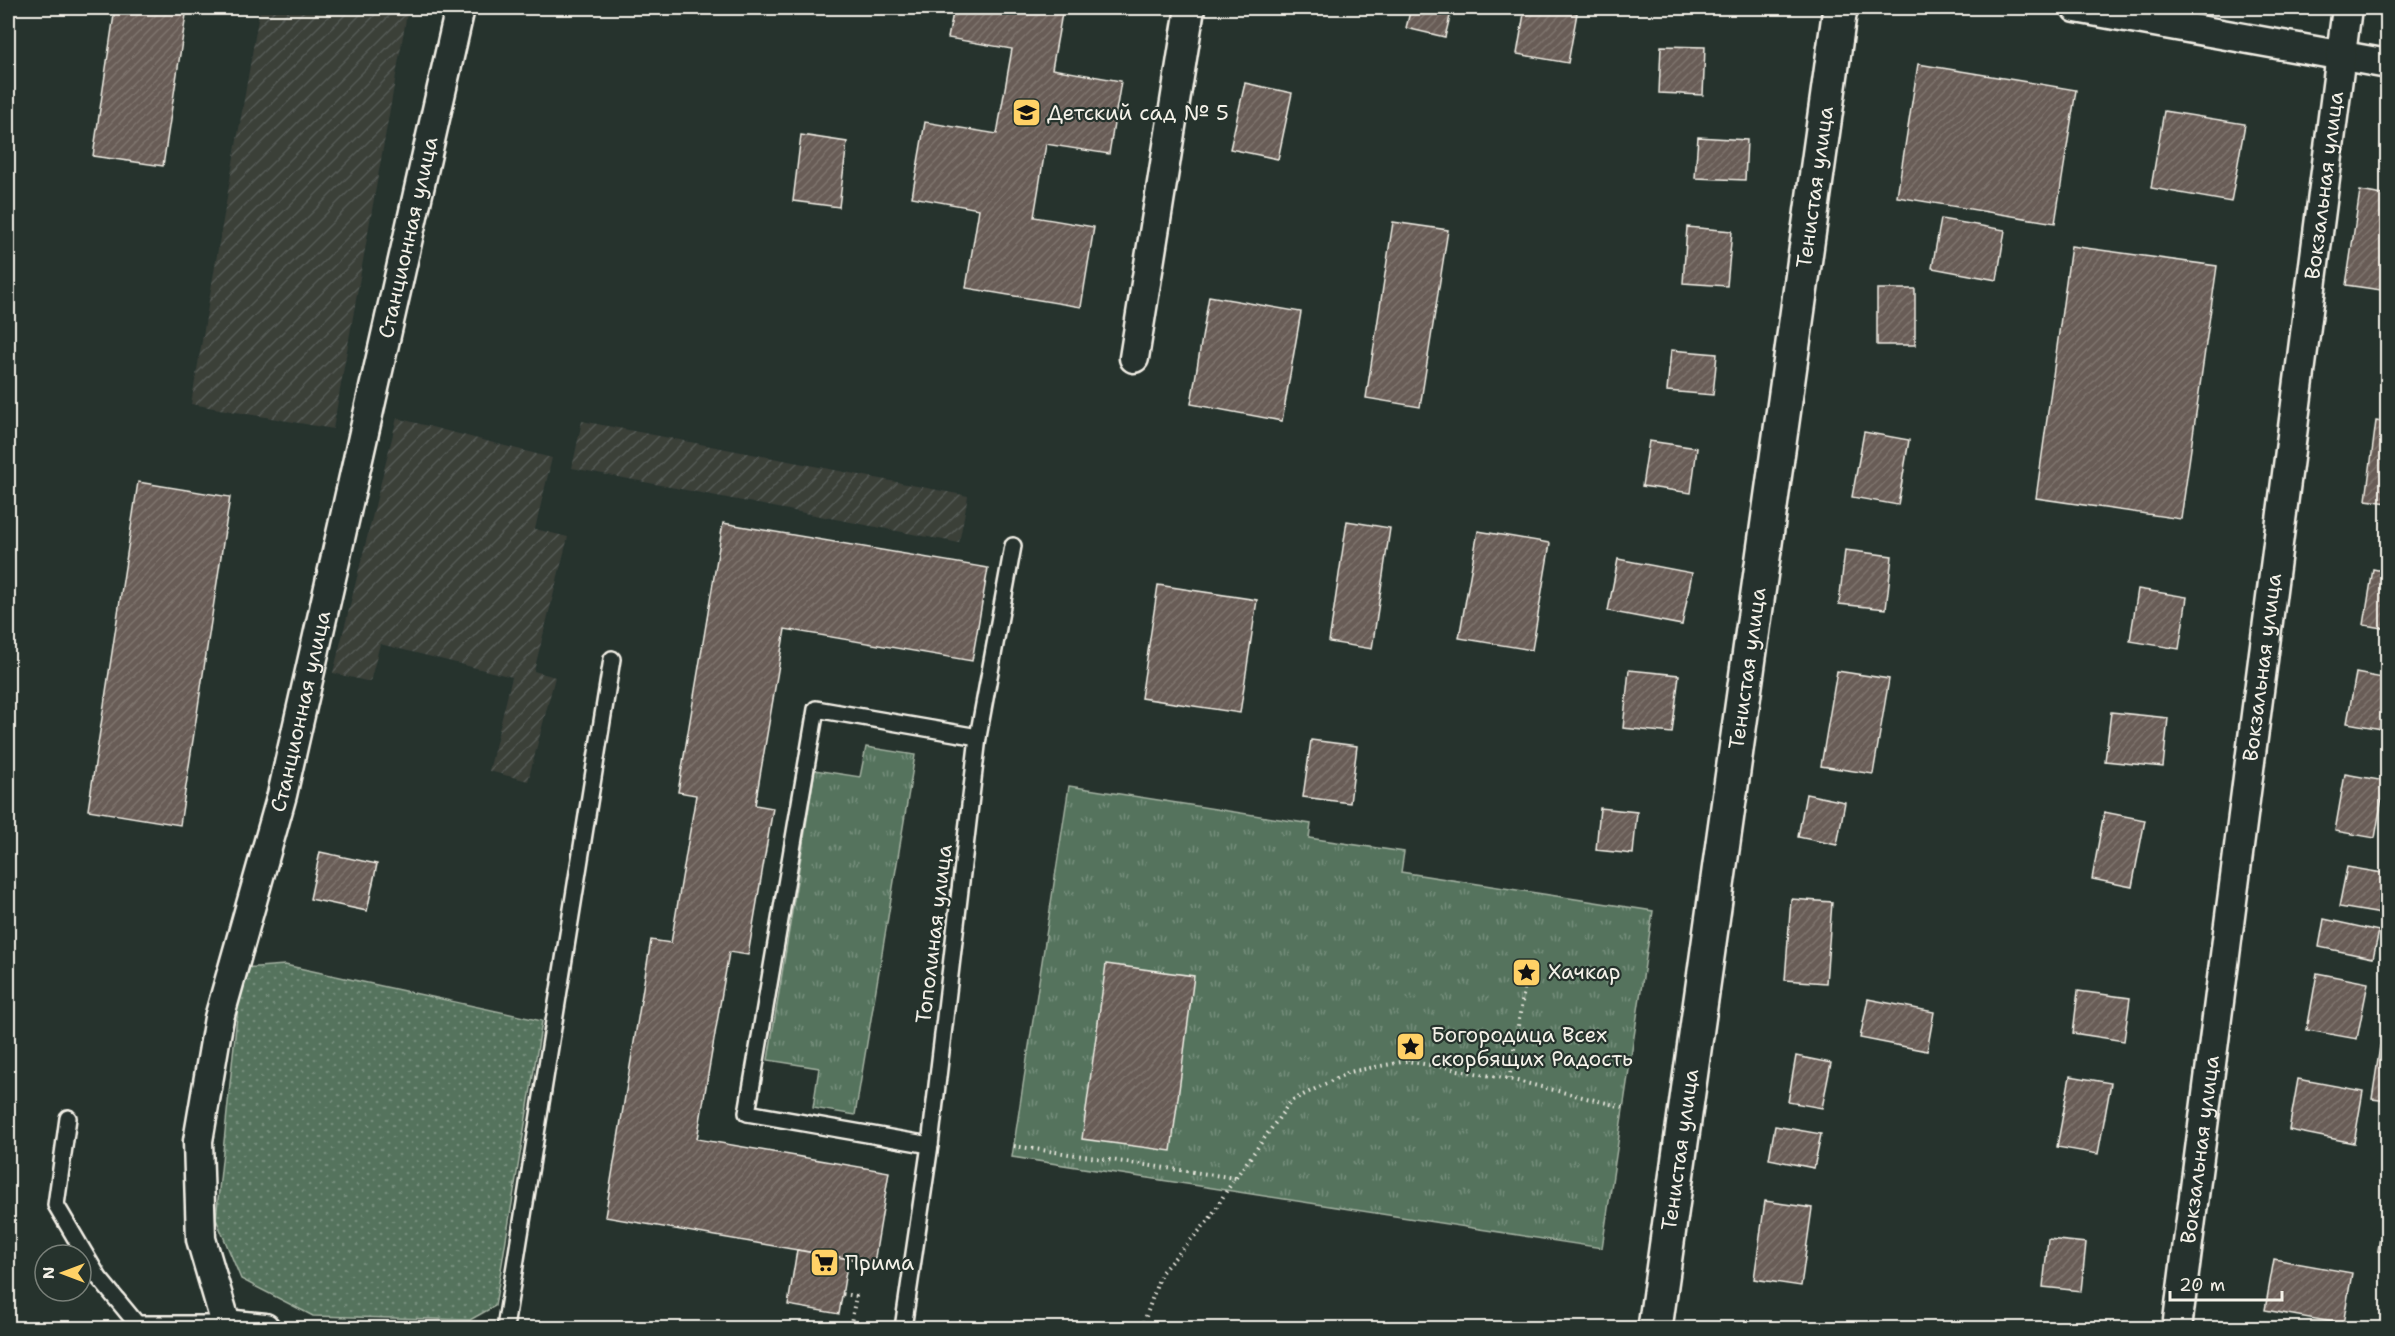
<svg xmlns="http://www.w3.org/2000/svg" width="2395" height="1336" viewBox="0 0 2395 1336" font-family="'Shantell Sans',sans-serif">
<style>
.industrial{fill:url(#industrial-furrows)}
.grass{fill:url(#grass-dots);stroke:#a4b2a2;stroke-width:1.5}
.park{fill:url(#park-tufts);stroke:#a4b2a2;stroke-width:1.5}
.building{fill:url(#building-hatch);stroke:#f4f1e8;stroke-width:1.5}
.lines{fill:none;stroke-linecap:round;stroke-linejoin:round}
.service-casing{stroke:#f4f1e8;stroke-width:20}
.minor-casing{stroke:#f4f1e8;stroke-width:33}
.tertiary-casing{stroke:#f4f1e8;stroke-width:38}
.path{stroke:#f4f1e8;stroke-width:4;stroke-dasharray:1.5 4.5;stroke-linecap:butt}
.service{stroke:#26332d;stroke-width:15}
.minor{stroke:#26332d;stroke-width:28}
.tertiary{stroke:#26332d;stroke-width:33}
.labels{text-anchor:middle;dominant-baseline:central;stroke-width:4.5;stroke-linejoin:round;paint-order:stroke}
.poi-label{font-size:21px;fill:#f4f1e8;stroke:#26332d;text-anchor:start}
.street-label{font-size:21px;fill:#f4f1e8;stroke:#26332d}
</style>
<defs>
<pattern id="industrial-furrows" width="10" height="10" patternUnits="userSpaceOnUse" patternTransform="scale(1.5)"><rect width="10" height="10" fill="#3a3f39"/><path d="M-1 1l2-2M0 10L10 0M9 11l2-2" fill="none" stroke="#575b56"/></pattern>
<pattern id="grass-dots" width="8" height="8" patternUnits="userSpaceOnUse" patternTransform="scale(1.5)"><rect width="8" height="8" fill="#54735d"/><path d="M2 2h.1M6 6h.1" fill="none" stroke="#768e7c" stroke-width="1.8" stroke-linecap="round"/></pattern>
<pattern id="park-tufts" width="24" height="20" patternUnits="userSpaceOnUse" patternTransform="scale(1.5)"><rect width="24" height="20" fill="#54735d"/><path d="M3 7l-1-3M5 7V3M7 7l1-3M15 17l-1-3M17 17v-4M19 17l1-3" fill="none" stroke="#768e7c"/></pattern>
<pattern id="building-hatch" width="6" height="6" patternUnits="userSpaceOnUse" patternTransform="scale(1.5)"><rect width="6" height="6" fill="#685c56"/><path d="M-1 1l2-2M0 6l6-6M5 7l2-2" fill="none" stroke="#7e746e"/></pattern>
</defs>
<rect width="100%" height="100%" fill="#26332d"/>
<filter id="ink" filterUnits="userSpaceOnUse"><feTurbulence type="fractalNoise" baseFrequency=".0167" numOctaves="2"/><feDisplacementMap in="SourceGraphic" scale="12" xChannelSelector="R" yChannelSelector="G"/><feConvolveMatrix kernelMatrix="1 2 1 2 8 2 1 2 1" color-interpolation-filters="sRGB"/></filter>
<g filter="url(#ink)">
<g class="industrial">
<polygon points="260,8 408,8 333,429 191,404"/>
<polygon points="397,418 552,458 535,529 568,537 534,671 555,677 528,781 489,771 512,677 380,644 370,682 333,673"/>
<polygon points="582,421 968,496 959,543 572,468"/>
</g>
<polygon class="grass" points="285,965 542,1021 495,1306 470,1320 313,1316 241,1279 216,1219 242,968"/>
<g class="park">
<polygon points="866,747 915,755 855,1115 813,1108 819,1068 768,1060 815,770 860,777"/>
<polygon points="1069,786 1311,824 1309,838 1404,852 1401,872 1653,911 1602,1248 1012,1157"/>
</g>
<g class="building">
<polygon points="115,8 187,8 163,166 93,156"/>
<polygon points="954,8 1063,8 1052,69 1121,81 1109,154 1046,144 1034,217 1094,227 1081,307 966,288 979,209 912,197 925,122 997,134 1012,49 948,38"/>
<polygon points="1411,8 1452,8 1445,37 1406,28"/>
<polygon points="1525,8 1545,8 1577,13 1568,63 1517,54"/>
<polygon points="1661,46 1705,47 1703,95 1659,93"/>
<polygon points="1918,64 2076,90 2055,223 1897,197"/>
<polygon points="1245,83 1292,93 1278,159 1230,149"/>
<polygon points="2164,111 2245,124 2231,202 2151,188"/>
<polygon points="801,135 847,142 839,207 793,201"/>
<polygon points="1698,137 1747,140 1745,180 1695,178"/>
<polygon points="2360,191 2388,196 2388,291 2346,285"/>
<polygon points="1941,219 2005,230 1997,280 1932,268"/>
<polygon points="1393,222 1448,230 1420,407 1366,398"/>
<polygon points="1687,227 1732,231 1727,286 1683,283"/>
<polygon points="2071,246 2217,266 2181,519 2036,498"/>
<rect x="1877" y="289" width="38" height="56"/>
<polygon points="1209,296 1301,312 1282,421 1191,404"/>
<polygon points="1671,350 1717,354 1713,395 1667,391"/>
<polygon points="2376,421 2388,423 2388,503 2366,500"/>
<polygon points="1864,432 1909,440 1898,505 1852,497"/>
<polygon points="1649,441 1697,448 1691,493 1642,486"/>
<polygon points="138,482 230,497 180,825 88,810"/>
<polygon points="1347,521 1390,528 1372,649 1329,642"/>
<polygon points="723,523 988,568 972,661 785,629 755,805 773,808 748,955 729,952 697,1139 889,1172 874,1263 605,1217 651,940 671,943 696,795 678,792"/>
<polygon points="1478,531 1550,543 1532,650 1459,638"/>
<polygon points="1845,550 1892,556 1886,609 1839,604"/>
<polygon points="1618,559 1692,573 1682,625 1608,611"/>
<polygon points="2373,569 2388,572 2388,629 2364,625"/>
<polygon points="1158,585 1257,600 1240,713 1141,698"/>
<polygon points="2138,589 2187,597 2179,649 2130,641"/>
<polygon points="1629,670 1679,675 1672,733 1623,728"/>
<polygon points="1837,671 1889,679 1873,774 1821,766"/>
<polygon points="2356,673 2388,679 2388,730 2347,723"/>
<polygon points="2111,712 2168,718 2163,767 2105,761"/>
<polygon points="1311,740 1357,746 1350,803 1303,797"/>
<polygon points="2345,774 2385,781 2375,838 2335,831"/>
<polygon points="1806,794 1845,802 1837,845 1798,837"/>
<polygon points="1600,808 1637,812 1633,854 1596,850"/>
<polygon points="2104,812 2145,820 2132,887 2092,879"/>
<polygon points="320,852 377,864 367,911 310,899"/>
<polygon points="2347,867 2388,874 2388,915 2339,907"/>
<polygon points="1791,899 1832,902 1826,983 1785,980"/>
<polygon points="2324,919 2379,931 2373,958 2319,947"/>
<polygon points="1106,964 1194,976 1171,1151 1082,1139"/>
<polygon points="2317,973 2368,983 2357,1039 2307,1030"/>
<polygon points="2078,991 2130,998 2124,1041 2073,1033"/>
<polygon points="1868,999 1934,1012 1927,1051 1860,1038"/>
<polygon points="2380,1046 2388,1047 2388,1101 2372,1099"/>
<polygon points="1796,1056 1831,1063 1822,1108 1788,1102"/>
<polygon points="2070,1076 2111,1083 2098,1154 2057,1147"/>
<polygon points="2298,1079 2363,1091 2354,1143 2289,1130"/>
<polygon points="1775,1126 1821,1134 1814,1168 1769,1159"/>
<polygon points="1765,1201 1812,1208 1801,1286 1754,1279"/>
<polygon points="2384,1209 2388,1209 2388,1253 2378,1251"/>
<polygon points="2048,1239 2086,1243 2081,1291 2043,1287"/>
<polygon points="797,1250 848,1259 839,1314 788,1305"/>
<polygon points="2274,1259 2352,1273 2343,1324 2265,1310"/>
</g>
<g class="lines">
<defs>
<g id="service">
<polyline points="68,1118 56,1205 99,1278 137,1324"/>
<polyline points="930,1145 747,1113 816,709 978,737"/>
<polyline points="137,1324 226,1324"/>
<polyline points="505,1328 612,659"/>
<polyline points="903,1328 930,1145 978,737 1013,546"/>
</g>
<g id="minor">
<polyline points="2076,8 2388,64"/>
<polyline points="1134,358 1190,8"/>
<path id="s1" d="M 265,1328 L 226,1324 L 201,1239 L 198,1141 L 219,1018 L 282,795 L 460,8"/>
<path id="s2" d="M 2177,1328 L 2347,8"/>
</g>
<g id="tertiary">
<path id="s3" d="M 1655,1328 L 1840,8"/>
</g>
</defs>
<use href="#service" class="service-casing"/>
<use href="#minor" class="minor-casing"/>
<use href="#tertiary" class="tertiary-casing"/>
<g class="path">
<polyline points="1410,1047 1407,1061 1509,1079 1623,1107"/>
<polyline points="1509,1079 1527,972"/>
<polyline points="1014,1146 1235,1178"/>
<polyline points="843,1294 856,1296 850,1328"/>
<polyline points="1142,1328 1161,1273 1209,1220 1227,1190 1291,1101 1349,1072 1407,1061"/>
</g>
<use href="#service" class="service"/>
<use href="#minor" class="minor"/>
<use href="#tertiary" class="tertiary"/>
</g>
</g>
<defs>
<symbol id="school-square" viewBox="-11 -11 22 22"><rect x="-9" y="-9" width="18" height="18" rx="4" fill="#ffd166" stroke="#26332d"/><path d="M0-5L7-2L0 1L-7-2ZM-4 1L0 2.5L4 1V4Q0 6-4 4Z" fill="#111"/></symbol>
<symbol id="sight-square" viewBox="-11 -11 22 22"><rect x="-9" y="-9" width="18" height="18" rx="4" fill="#ffd166" stroke="#26332d"/><path d="M0-6L1.8-2.2L6-1.7L2.9 1.2L3.7 5.4L0 3.3L-3.7 5.4L-2.9 1.2L-6-1.7L-1.8-2.2Z" fill="#111"/></symbol>
<symbol id="supermarket-square" viewBox="-11 -11 22 22"><rect x="-9" y="-9" width="18" height="18" rx="4" fill="#ffd166" stroke="#26332d"/><path d="M-6-5.5h2.5l.6 2H6L4.5 2H-2.5L-4.4-4H-6ZM-1.5 3.2a1.3 1.3 0 1 0 .1 0ZM3 3.2a1.3 1.3 0 1 0 .1 0Z" fill="#111"/></symbol>
</defs>
<g fill-rule="evenodd">
<use href="#school-square" x="1010" y="96" width="33" height="33"/>
<use href="#sight-square" x="1510" y="956" width="33" height="33"/>
<use href="#sight-square" x="1394" y="1030" width="33" height="33"/>
<use href="#supermarket-square" x="808" y="1246" width="33" height="33"/>
</g>
<g class="labels">
<g class="poi-label">
<text x="1047" y="113">Детский сад № 5</text>
<text x="1548" y="972">Хачкар</text>
<text x="1431" y="1035">Богородица Всех<tspan x="1431" dy="24">скорбящих Радость</tspan></text>
<text x="845" y="1263">Прима</text>
</g>
<g class="street-label">
<text stroke="none"><textPath href="#s2" startOffset="1152">Вокзальная улица</textPath></text>
<text stroke="none"><textPath href="#s3" startOffset="1152">Тенистая улица</textPath></text>
<text stroke="none"><textPath href="#s1" startOffset="1154">Станционная улица</textPath></text>
<text stroke="none"><textPath href="#s3" startOffset="666">Тенистая улица</textPath></text>
<text stroke="none"><textPath href="#s2" startOffset="666">Вокзальная улица</textPath></text>
<text stroke="none"><textPath href="#s1" startOffset="668">Станционная улица</textPath></text>
<text transform="translate(934 934) rotate(-83)">Тополиная улица</text>
<text stroke="none"><textPath href="#s3" startOffset="180">Тенистая улица</textPath></text>
<text stroke="none"><textPath href="#s2" startOffset="180">Вокзальная улица</textPath></text>
</g>
</g>
<rect width="2395" height="1336" fill="none" stroke="#26332d" stroke-width="30"/>
<rect x="15" y="15" width="2365" height="1306" fill="none" stroke="#f4f1e8" stroke-width="2" filter="url(#ink)"/>
<g transform="translate(63 1273) rotate(270)"><circle r="28" fill="#26332d" stroke="#787f78" stroke-width="1.5"/>
<path d="M0-4.5L10 22L0 15L-10 22Z" fill="#ffd166"/>
<text y="-9" font-size="16" font-weight="bold" text-anchor="middle" fill="#f4f1e8">N</text>
</g>
<path d="M2170 1291v9h112v-9" fill="none" stroke="#f4f1e8" stroke-width="3"/>
<text x="2179" y="1291" font-size="18" fill="#f4f1e8" stroke="#26332d" stroke-width="4.5" paint-order="stroke">20 m</text>
</svg>
